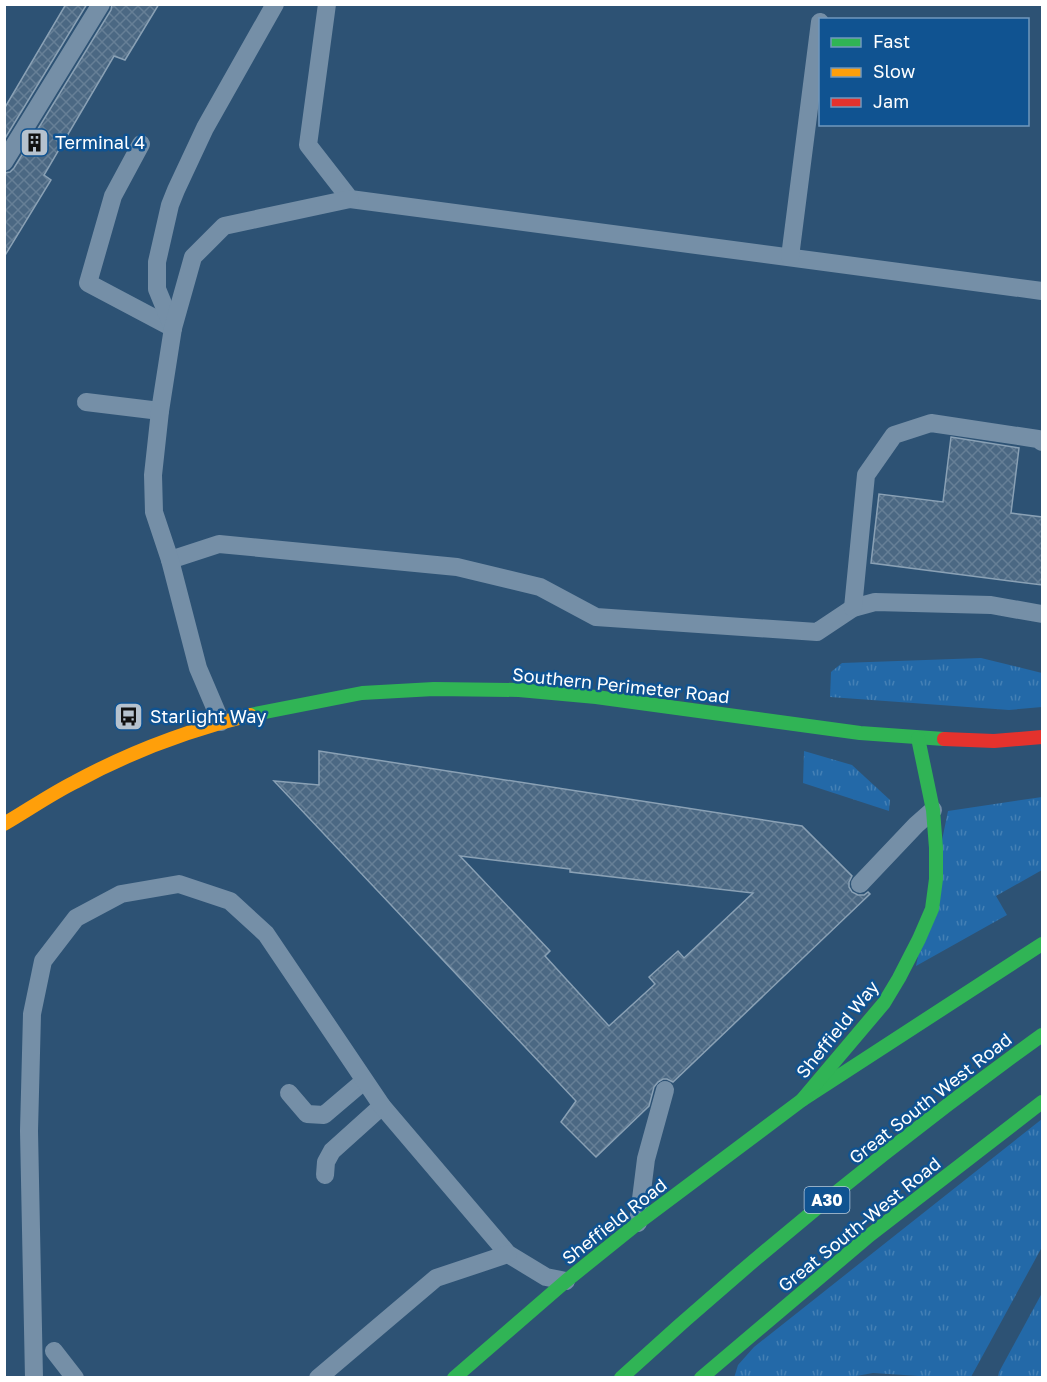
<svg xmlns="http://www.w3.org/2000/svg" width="1047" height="1382" viewBox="0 0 1047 1382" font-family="'Golos Text',sans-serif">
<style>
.grass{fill:url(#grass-tufts)}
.building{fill:url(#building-cross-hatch);stroke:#8aa1b5;stroke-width:1.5;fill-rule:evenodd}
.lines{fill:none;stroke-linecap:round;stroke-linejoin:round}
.lane{stroke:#758fa7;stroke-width:18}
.fast{stroke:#30b455;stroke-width:14}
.slow{stroke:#ff9f0a;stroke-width:14}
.jam{stroke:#e5322d;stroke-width:14}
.labels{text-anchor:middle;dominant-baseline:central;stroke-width:5;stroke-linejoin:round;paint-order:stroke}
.shield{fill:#105391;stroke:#b7cbde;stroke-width:1.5}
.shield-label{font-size:16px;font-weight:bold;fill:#fff}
.poi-label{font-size:18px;fill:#fff;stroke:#105391;text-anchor:start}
.street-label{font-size:18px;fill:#fff;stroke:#105391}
</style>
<defs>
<pattern id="grass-tufts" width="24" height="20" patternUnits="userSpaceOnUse" patternTransform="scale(1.5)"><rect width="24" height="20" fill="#2369a8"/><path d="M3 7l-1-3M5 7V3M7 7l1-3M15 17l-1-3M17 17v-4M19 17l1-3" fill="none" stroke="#4480b5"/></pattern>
<pattern id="building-cross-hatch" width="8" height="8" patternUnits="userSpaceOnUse" patternTransform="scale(1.5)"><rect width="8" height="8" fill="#4b6883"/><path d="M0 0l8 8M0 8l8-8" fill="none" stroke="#667f96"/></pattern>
</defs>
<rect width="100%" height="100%" fill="#2d5274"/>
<g class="grass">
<polygon points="981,658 1042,673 1042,707 1009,710 830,697 831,672 842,663"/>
<polygon points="804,751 852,765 890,800 889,811 803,783"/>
<polygon points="1042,797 1042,870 996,896 1007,915 916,966 948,811"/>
<polygon points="1042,1119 1042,1247 971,1377 934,1377 873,1373 845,1378 734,1378 738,1365 754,1347"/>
<polygon points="1042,1293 1042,1377 998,1377 999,1372"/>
</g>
<g class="building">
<polygon points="66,4 87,4 4,140 4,109"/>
<polygon points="112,4 159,4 125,60 114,56 44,175 51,180 4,257 4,173 10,172 14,168 111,10"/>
<polygon points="951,437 1019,448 1011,513 1042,517 1042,585 871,563 879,494 943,502"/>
<path d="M 319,751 L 802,826 L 852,876 L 849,882 L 849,887 L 852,892 L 858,895 L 864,895 L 868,892 L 870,894 L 673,1082 L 667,1079 L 663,1079 L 658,1082 L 654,1087 L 649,1106 L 596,1157 L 561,1122 L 576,1101 L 274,781 L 319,785 ZM 460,856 L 570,869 L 570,872 L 753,893 L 684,958 L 678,951 L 649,977 L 655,984 L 609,1026 L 545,956 L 550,951 Z"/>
</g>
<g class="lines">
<g class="lane">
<polyline points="327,4 308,145 350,199 1042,291"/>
<polyline points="141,144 113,196 88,283 173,328"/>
<polyline points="4,162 101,4"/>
<polyline points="790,257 820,22"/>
<polyline points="173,328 157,289 157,262 170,205 176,190 205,128 275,4"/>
<polyline points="86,402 160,411"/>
<polyline points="170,560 219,544 457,567 540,587 596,617 817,632 853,608 875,602 991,605 1042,614"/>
<polyline points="853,608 866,475 894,435 931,423 1038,439 1042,442"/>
<polyline points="221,722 198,668 170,560 154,512 153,475 160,411 173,328 193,257 224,226 350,199"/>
<polyline points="860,884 916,825 933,810"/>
<polyline points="289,1093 307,1114 324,1115 364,1081"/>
<polyline points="325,1175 326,1162 332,1151 382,1106"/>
<polyline points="638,1223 646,1159 665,1090"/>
<polyline points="54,1351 75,1378"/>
<polyline points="34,1378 29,1131 32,1014 43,961 76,918 121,894 179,884 230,901 266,934 382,1106 508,1254 546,1277 566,1281"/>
<polyline points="318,1378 436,1278 508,1254"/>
</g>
<g class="fast">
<polyline points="250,715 362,693 434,689 519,690 596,697 860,733 944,739"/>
<polyline points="802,1100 1042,944"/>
<polyline points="454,1378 566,1281 638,1223 802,1100 884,1003 899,978 919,939 932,909 936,879 936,848 933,810 918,738"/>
<path d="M 621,1378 C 754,1256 895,1141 1042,1035"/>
<polyline points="701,1378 870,1235 1042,1102"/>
</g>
<path class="slow" d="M 4,824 C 28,810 51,794 75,782 C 130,752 189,730 250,715"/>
<polyline class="jam" points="944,739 994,741 1042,737"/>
</g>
<defs>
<symbol id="building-square" viewBox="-11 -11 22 22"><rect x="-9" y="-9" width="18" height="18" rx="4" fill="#b6c2ce" stroke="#105391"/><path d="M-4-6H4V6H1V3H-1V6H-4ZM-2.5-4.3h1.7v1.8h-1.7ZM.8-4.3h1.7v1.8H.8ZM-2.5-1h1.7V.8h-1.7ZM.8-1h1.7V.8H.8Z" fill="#111"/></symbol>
<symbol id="bus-square" viewBox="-11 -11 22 22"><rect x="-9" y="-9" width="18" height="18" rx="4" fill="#b6c2ce" stroke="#105391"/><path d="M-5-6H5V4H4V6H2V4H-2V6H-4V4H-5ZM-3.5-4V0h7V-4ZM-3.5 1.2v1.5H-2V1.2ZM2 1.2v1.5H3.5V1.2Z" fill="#111"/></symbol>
</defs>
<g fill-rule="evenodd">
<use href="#building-square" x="18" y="126" width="33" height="33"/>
<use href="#bus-square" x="112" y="700" width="33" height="33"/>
</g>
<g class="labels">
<rect class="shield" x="804.5" y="1187" width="45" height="26" rx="4.5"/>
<g class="shield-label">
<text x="827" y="1200">A30</text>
</g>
<g class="poi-label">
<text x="55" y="142">Terminal 4</text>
<text x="150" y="716">Starlight Way</text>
</g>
<g class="street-label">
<text transform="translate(621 685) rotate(6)">Southern Perimeter Road</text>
<text transform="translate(837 1029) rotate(-51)">Sheffield Way</text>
<text transform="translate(930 1098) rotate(-38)">Great South West Road</text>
<text transform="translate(614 1221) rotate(-38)">Sheffield Road</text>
<text transform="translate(859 1224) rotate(-39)">Great South-West Road</text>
</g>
</g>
<rect width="1047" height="1382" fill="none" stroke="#ffffff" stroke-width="12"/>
<rect x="819" y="18" width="210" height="108" fill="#105391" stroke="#7098bd" stroke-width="1.5"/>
<rect x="831" y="38" width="30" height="9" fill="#30b455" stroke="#7098bd" stroke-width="1.5"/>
<text x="873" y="48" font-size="18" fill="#ffffff">Fast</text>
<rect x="831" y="68" width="30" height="9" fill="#ff9f0a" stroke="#7098bd" stroke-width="1.5"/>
<text x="873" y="78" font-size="18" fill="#ffffff">Slow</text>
<rect x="831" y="98" width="30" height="9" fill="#e5322d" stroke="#7098bd" stroke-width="1.5"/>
<text x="873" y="108" font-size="18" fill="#ffffff">Jam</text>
</svg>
